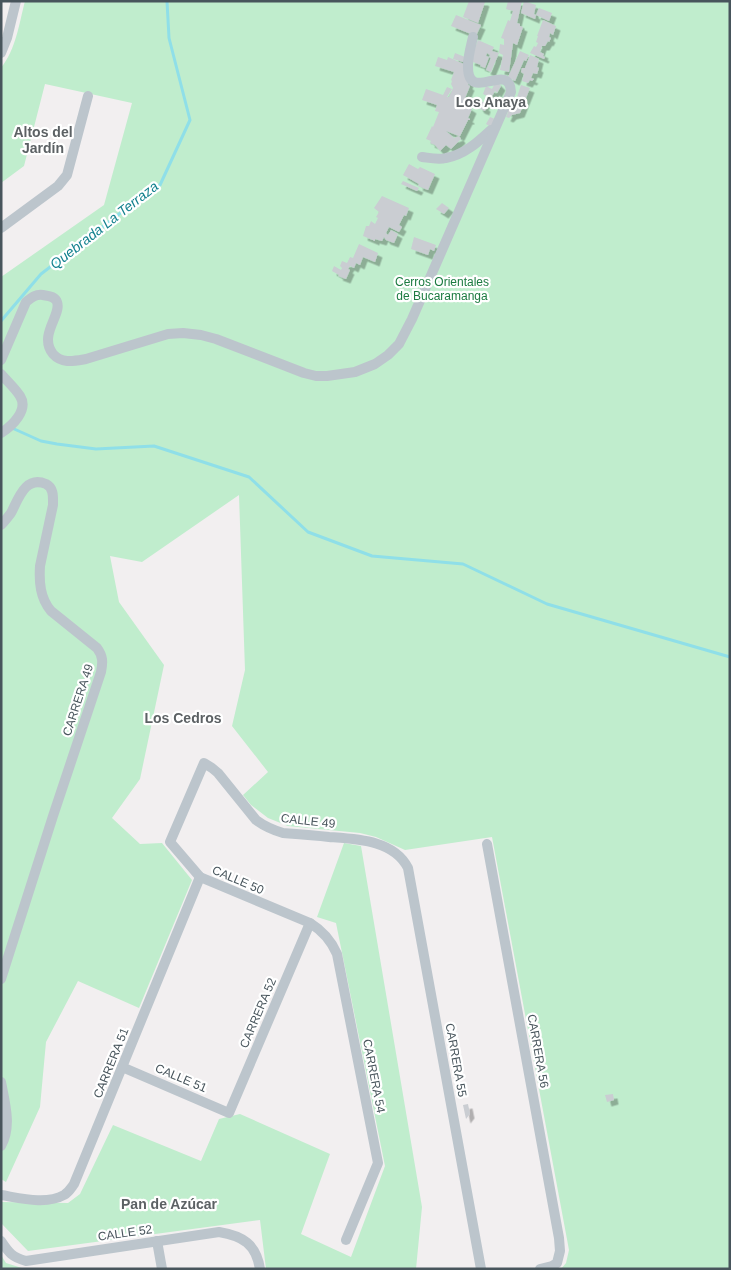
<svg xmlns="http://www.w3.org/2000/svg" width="731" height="1270" viewBox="0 0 731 1270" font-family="Helvetica,sans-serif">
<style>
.green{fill:#c0edcd}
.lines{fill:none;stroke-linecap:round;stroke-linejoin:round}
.stream{stroke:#8fdfe8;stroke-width:3}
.building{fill:#cacdd2;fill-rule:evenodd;filter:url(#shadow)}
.minor{stroke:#bcc5cc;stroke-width:10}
.labels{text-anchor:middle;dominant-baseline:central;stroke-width:4.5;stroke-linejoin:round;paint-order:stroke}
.park-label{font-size:12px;fill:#1c7b41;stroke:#fff}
.street-label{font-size:12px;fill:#48555c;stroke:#fff}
.neighbourhood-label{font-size:14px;font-weight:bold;fill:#5c6164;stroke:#fff}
.water-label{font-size:14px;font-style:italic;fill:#13818e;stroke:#fff}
</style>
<defs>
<filter id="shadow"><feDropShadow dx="4.5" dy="4.5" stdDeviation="0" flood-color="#0004"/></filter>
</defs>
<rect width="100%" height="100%" fill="#f2eff0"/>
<g class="green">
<path d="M 25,1 L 730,1 L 730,1269 L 561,1269 L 566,1263 L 569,1250 L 492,837 L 405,850 L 376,837 L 360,833 L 288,826 L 268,818 L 251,805 L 243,795 L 268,772 L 232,726 L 245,670 L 239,495 L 142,562 L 110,556 L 119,602 L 164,665 L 140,779 L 112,818 L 140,844 L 162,843 L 192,880 L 139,1008 L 78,981 L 46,1042 L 40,1107 L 6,1182 L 1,1179 L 1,277 L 104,205 L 132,103 L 45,84 L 24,166 L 1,183 L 1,68 C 16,49 19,24 25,1 Z"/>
<polygon points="344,843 361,846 422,1207 416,1269 266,1269 260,1220 28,1251 1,1223 1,1202 68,1203 80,1194 113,1125 201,1161 219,1119 240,1114 330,1154 301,1234 351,1257 385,1166 336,923 317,917"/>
<polygon points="1,1255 6,1263 25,1269 1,1269"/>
</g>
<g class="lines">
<g class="stream">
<polyline points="1,321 41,274 127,208 160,185 190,120 169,38 167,1"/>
<polyline points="12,428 41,441 57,444 96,449 154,446 249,477 308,532 372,556 463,564 547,604 730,657"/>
</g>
</g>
<g class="building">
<polygon points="469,1 483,1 485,2 478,23 463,17"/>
<polygon points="508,1 522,1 517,23 520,24 520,26 523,27 517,45 513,43 509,72 500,70 503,55 499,53 500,44 504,45 504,39 501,38 508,20 510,21 513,11 506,9"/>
<polygon points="524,1 536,5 534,14 536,15 535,19 521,13"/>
<polygon points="539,8 552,13 549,21 536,15"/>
<polygon points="456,15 481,25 476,36 451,26"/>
<polygon points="543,20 556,26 553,35 550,33 549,37 551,38 549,42 548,41 545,46 542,46 540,52 544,54 543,56 545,57 544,59 530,53 534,46 536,47 538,43 536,42 538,36 537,36"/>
<polygon points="478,40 494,47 492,51 499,53 491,72 486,70 491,58 489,57 490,55 487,53 486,56 489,57 485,68 480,66 481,65 470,61"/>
<polygon points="520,51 529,55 526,61 524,60 515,81 508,77"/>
<polygon points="455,53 465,57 463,62 453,59"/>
<polygon points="530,55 539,59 537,67 539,68 537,74 533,73 531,78 534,79 532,81 530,80 528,83 522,81 524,74 521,72 522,68 525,68"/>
<path d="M 438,57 L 447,60 L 448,57 L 466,65 L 470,79 L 468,85 L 470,86 L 463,103 L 472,109 L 468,118 L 470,119 L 470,120 L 468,120 L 460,136 L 459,136 L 461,139 L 451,149 L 446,145 L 440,151 L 435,145 L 430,143 L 431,141 L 426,139 L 432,126 L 433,127 L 439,112 L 435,111 L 437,105 L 422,100 L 426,89 L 443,95 L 447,87 L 452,89 L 447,97 L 449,97 L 453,88 L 451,84 L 452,81 L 451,80 L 454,72 L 435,66 ZM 446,131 L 459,136 L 454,138 Z"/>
<polygon points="496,81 501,86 497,93 495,91 491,98 489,97 487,100 485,100 487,96 483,94 486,86 492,89"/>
<polygon points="521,85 530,88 520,113 512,115 509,118 506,117 508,112 506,111 511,98 516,100"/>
<polygon points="480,101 486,103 484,106 486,107 485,111 480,109 478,106"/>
<polygon points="490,117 495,119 491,127 486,124"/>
<polygon points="409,164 418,169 420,167 435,174 428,190 418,186 419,184 403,175"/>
<polygon points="403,181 419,188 417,191 401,184"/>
<polygon points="382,196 409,208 406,216 404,215 399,225 402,227 399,232 389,227 386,233 388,235 391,230 398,234 394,243 386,240 384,237 382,241 375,239 375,241 363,236 366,226 369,226 371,221 375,224 378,218 376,217 379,212 374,208"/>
<polygon points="442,203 449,208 444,214 436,209"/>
<polygon points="414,237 436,245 434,251 430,249 428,255 411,249"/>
<polygon points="359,244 378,253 375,262 363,257 360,265 356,263 354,268 350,266 348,269 350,270 346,279 338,276 339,275 332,271 334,266 341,270 342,268 340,266 342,261 347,263 350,257 353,258"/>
<polygon points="613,1094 614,1100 607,1102 605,1095"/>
<polygon points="468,1104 470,1114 466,1119 463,1105"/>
</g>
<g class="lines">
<g class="minor">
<polyline points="1,53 7,38 16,1"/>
<path d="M 422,157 C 430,158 438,160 446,158 C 464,155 478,142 491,130"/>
<polyline points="1,228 58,186 67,175 88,96"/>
<path d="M 1,360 L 26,302 C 32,297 36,294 43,295 C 48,296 55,296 57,302 C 62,315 38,335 53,354 C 62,364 74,361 86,359 L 168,334 L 183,333 L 201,335 L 216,339 L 304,373 L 316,376 L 327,376 L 355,372 L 375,364 L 388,355 L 399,344 L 412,319 L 511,92 C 509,59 467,106 468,65 C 468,56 471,46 473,37"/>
<path d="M 1,374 C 7,381 15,388 20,396 C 29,410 12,426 1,433"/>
<path d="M 1,525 C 5,521 8,517 11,513 C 18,500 25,475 46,484 C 54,488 53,497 53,505 L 40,566 C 39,582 40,598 51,611 L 97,648 C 103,656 103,662 101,672 L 53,816 L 1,979"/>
<polyline points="487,844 559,1238 560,1251 557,1263 552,1266 540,1269"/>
<polyline points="122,1067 229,1113 310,923"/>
<path d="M 1,1082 C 5,1103 12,1127 1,1146"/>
<path d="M 1,1195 C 20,1198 46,1205 64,1195 C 69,1192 71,1188 74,1184 L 200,877"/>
<path d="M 346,1240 L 378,1163 L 337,954 C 331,940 323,931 310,923 L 200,877 L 170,842 L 204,763 L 212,768 L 218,773 L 256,820 C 264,826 273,830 283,833 C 298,834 314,835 329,837 C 357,839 394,840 408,868 L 481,1269"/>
<path d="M 1,1241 C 9,1253 12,1257 26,1261 L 219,1232 C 243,1236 256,1244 260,1269"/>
<polyline points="157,1241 162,1269"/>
</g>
</g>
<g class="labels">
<g class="park-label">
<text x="442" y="282">Cerros Orientales<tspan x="442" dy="14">de Bucaramanga</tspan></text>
</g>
<g class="street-label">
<text transform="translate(78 700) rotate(-72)">CARRERA 49</text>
<text transform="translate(308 821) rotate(6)">CALLE 49</text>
<text transform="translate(238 880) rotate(23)">CALLE 50</text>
<text transform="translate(258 1013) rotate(-67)">CARRERA 52</text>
<text transform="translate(538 1051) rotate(80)">CARRERA 56</text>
<text transform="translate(456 1060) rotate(80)">CARRERA 55</text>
<text transform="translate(111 1063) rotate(-68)">CARRERA 51</text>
<text transform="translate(374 1076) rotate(79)">CARRERA 54</text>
<text transform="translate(181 1078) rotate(23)">CALLE 51</text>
<text transform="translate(125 1233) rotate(-8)">CALLE 52</text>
</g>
<g class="neighbourhood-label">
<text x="491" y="102">Los Anaya</text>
<text x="43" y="132">Altos del<tspan x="43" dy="16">Jardín</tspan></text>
<text x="183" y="718">Los Cedros</text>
<text x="169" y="1204">Pan de Azúcar</text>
</g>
<g class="water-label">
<text transform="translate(104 225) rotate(-38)">Quebrada La Terraza</text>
</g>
</g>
<rect width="731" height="1270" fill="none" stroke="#48555c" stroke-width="5"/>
</svg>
